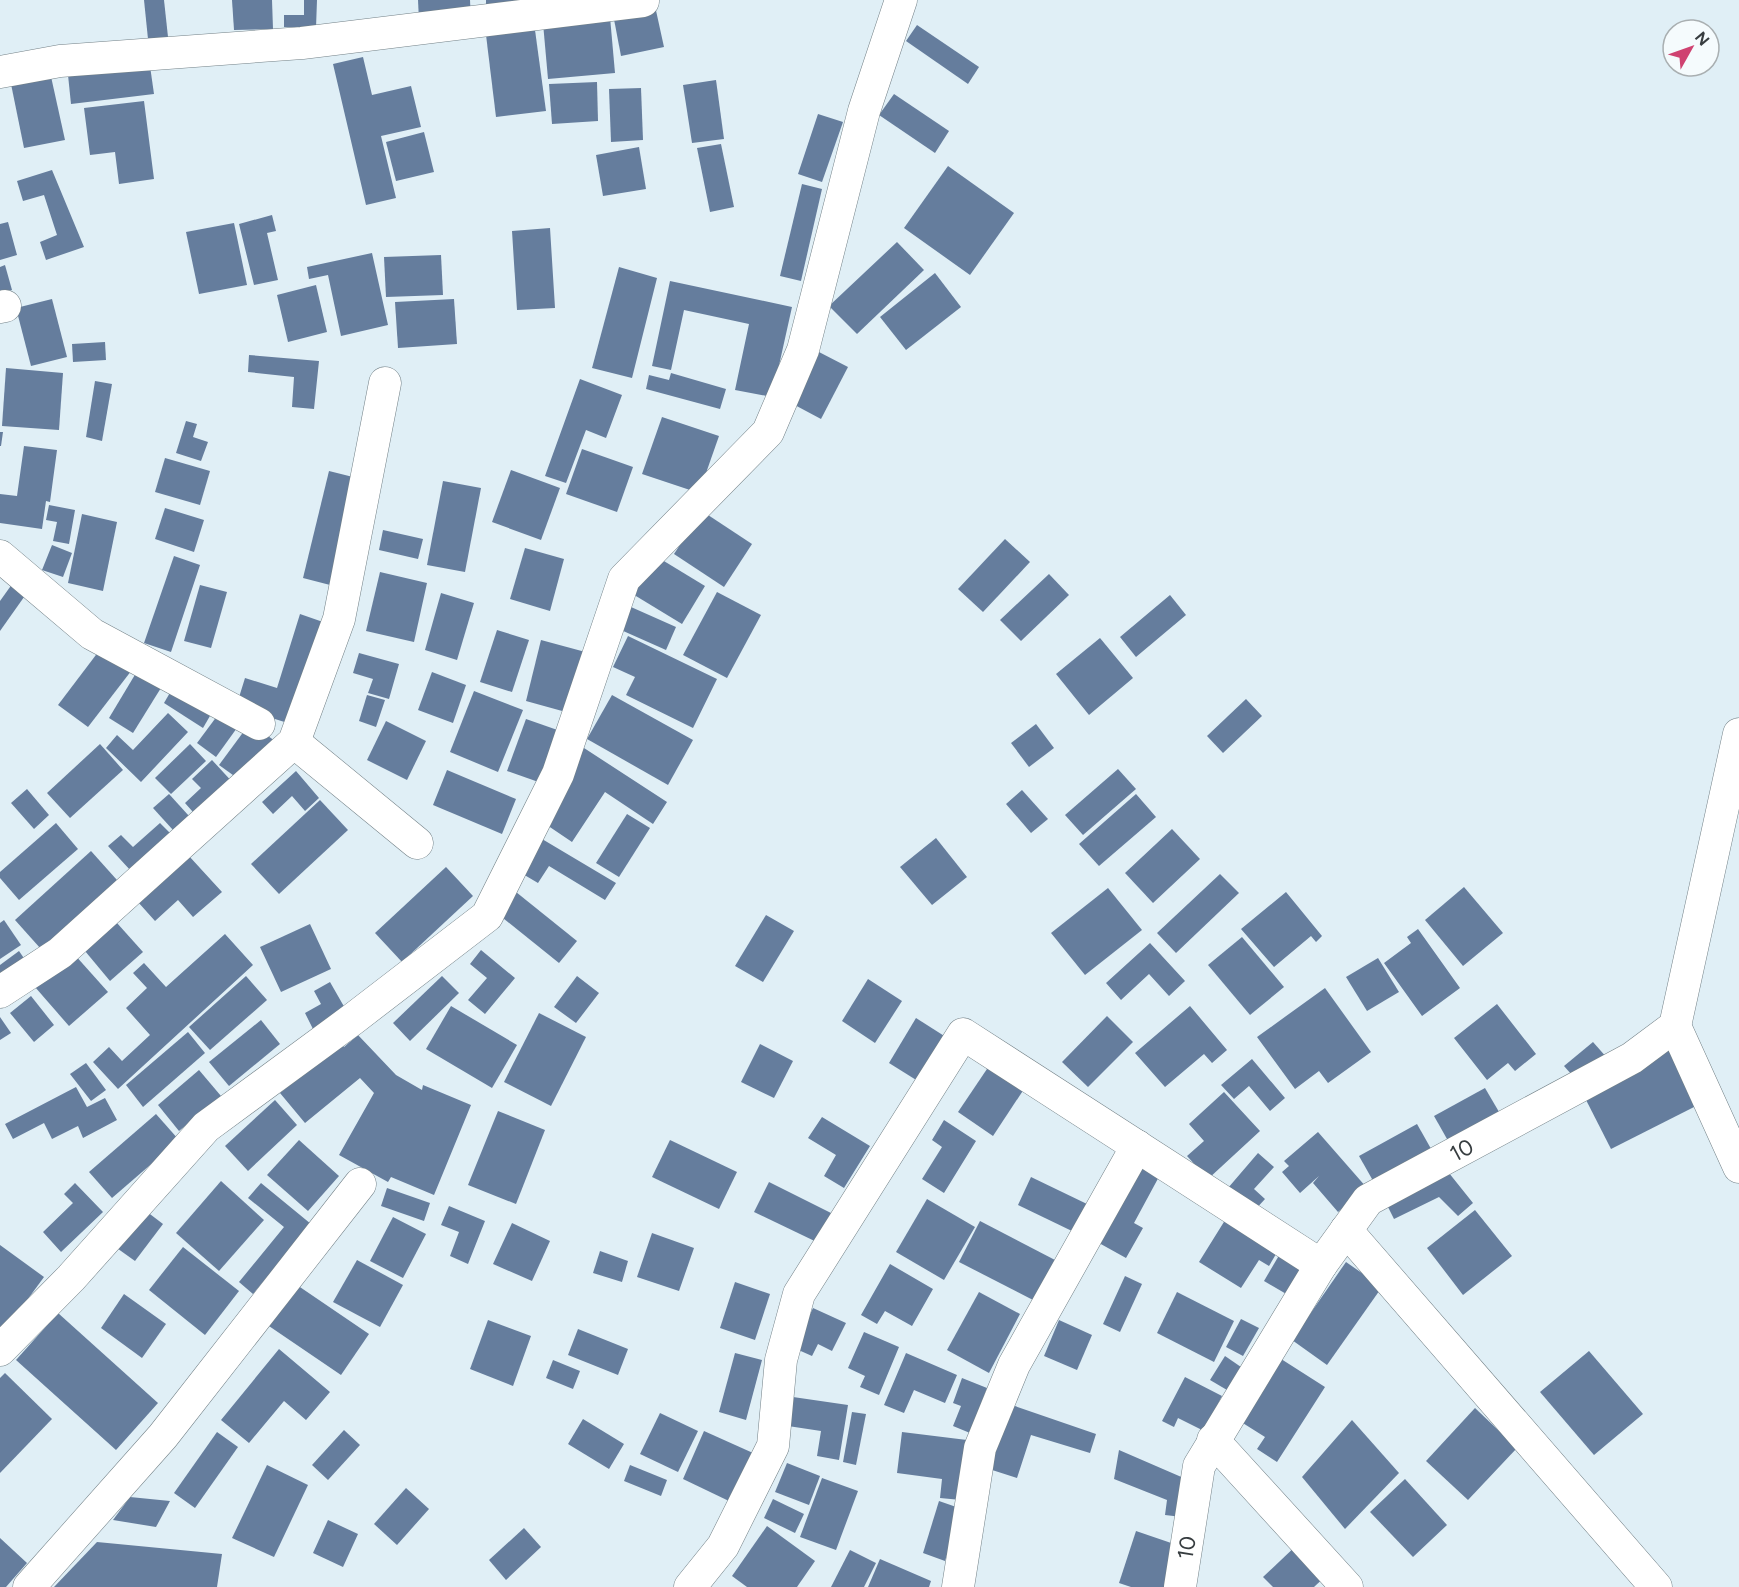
<svg xmlns="http://www.w3.org/2000/svg" width="1739" height="1587" viewBox="0 0 1739 1587" font-family="Figtree,sans-serif">
<style>
.building{fill:#657d9d}
.lines{fill:none;stroke-linecap:round;stroke-linejoin:round}
.minor-casing{stroke:#738187;stroke-width:33}
.minor{stroke:#fff;stroke-width:32}
.labels{text-anchor:middle;dominant-baseline:central;stroke-width:6;stroke-linejoin:round;paint-order:stroke}
.street-label{font-size:22px;fill:#373d40;stroke:#f5fbfd}
</style>
<rect width="100%" height="100%" fill="#e0eff6"/>
<g class="building">
<polygon points="144,0 164,0 168,37 148,39"/>
<polygon points="232,0 272,0 273,29 234,30"/>
<polygon points="304,0 317,0 316,28 284,27 284,15 304,15"/>
<polygon points="418,0 470,0 471,20 419,21"/>
<polygon points="486,0 521,0 522,12 486,14"/>
<polygon points="655,6 664,47 621,56 613,14"/>
<polygon points="610,17 615,73 548,79 543,23"/>
<polygon points="917,25 979,67 968,84 906,41"/>
<polygon points="535,30 546,111 496,117 486,35"/>
<polygon points="363,57 372,95 411,86 421,127 381,136 396,198 366,205 333,64"/>
<polygon points="150,66 154,94 71,104 68,75"/>
<polygon points="50,72 65,140 24,148 10,79"/>
<polygon points="716,80 724,139 692,143 683,85"/>
<polygon points="597,82 598,121 552,124 549,84"/>
<polygon points="641,88 643,140 611,142 609,89"/>
<polygon points="894,94 949,131 935,153 879,115"/>
<polygon points="144,101 154,179 119,184 115,152 90,155 84,108"/>
<polygon points="818,114 843,122 822,182 798,174"/>
<polygon points="424,132 434,172 396,181 386,142"/>
<polygon points="721,144 734,207 710,212 697,148"/>
<polygon points="639,147 646,189 603,196 596,155"/>
<polygon points="948,166 1014,213 970,275 904,228"/>
<polygon points="52,170 84,247 46,260 40,242 57,235 44,195 23,201 17,181"/>
<polygon points="802,184 822,189 801,281 780,276"/>
<polygon points="272,215 276,231 267,233 278,280 254,285 239,224"/>
<polygon points="8,222 17,255 0,260 0,224"/>
<polygon points="234,223 247,285 199,294 186,232"/>
<polygon points="550,228 555,308 517,310 512,231"/>
<polygon points="897,242 924,270 857,334 829,306"/>
<polygon points="372,253 388,325 341,336 328,275 309,279 307,267"/>
<polygon points="441,255 443,295 386,297 384,257"/>
<polygon points="5,265 12,290 0,293 0,267"/>
<polygon points="619,267 657,278 632,378 592,368"/>
<polygon points="935,273 961,307 906,350 880,317"/>
<polygon points="670,281 792,307 772,397 735,390 749,324 684,310 671,370 652,366"/>
<polygon points="316,285 327,332 288,342 277,295"/>
<polygon points="52,299 67,357 31,366 16,308"/>
<polygon points="454,299 457,344 398,348 395,302"/>
<polygon points="105,342 106,360 73,362 72,344"/>
<polygon points="817,351 848,367 821,419 791,403"/>
<polygon points="249,355 319,361 314,409 292,407 294,377 248,372"/>
<polygon points="6,368 63,373 59,430 2,426"/>
<polygon points="671,373 726,389 720,409 646,389 649,375 669,380"/>
<polygon points="580,379 622,395 606,438 586,430 566,483 545,476"/>
<polygon points="95,381 112,384 102,441 86,437"/>
<polygon points="662,417 719,436 699,493 642,474"/>
<polygon points="186,421 197,424 193,437 208,442 201,461 176,453"/>
<polygon points="0,432 3,432 1,446 0,446"/>
<polygon points="24,446 57,450 50,502 46,501 42,529 0,523 0,494 17,496"/>
<polygon points="582,449 633,467 617,512 566,494"/>
<polygon points="165,458 210,471 200,505 155,492"/>
<polygon points="511,470 560,488 541,540 492,522"/>
<polygon points="329,471 361,479 334,586 303,578"/>
<polygon points="443,481 481,488 465,572 427,565"/>
<polygon points="49,505 75,510 69,544 53,541 57,522 46,520"/>
<polygon points="165,508 204,520 194,552 155,539"/>
<polygon points="702,511 752,544 724,587 674,554"/>
<polygon points="82,514 117,522 103,591 68,583"/>
<polygon points="383,530 423,539 418,559 379,550"/>
<polygon points="1005,539 1030,562 983,612 958,589"/>
<polygon points="52,545 72,553 63,577 42,570"/>
<polygon points="525,548 564,559 550,611 510,599"/>
<polygon points="654,555 705,586 682,624 631,593"/>
<polygon points="174,556 200,565 171,652 144,643"/>
<polygon points="380,572 427,583 414,642 366,631"/>
<polygon points="1049,574 1069,595 1021,641 1000,620"/>
<polygon points="15,580 29,590 0,631 0,601"/>
<polygon points="200,585 227,592 211,648 184,641"/>
<polygon points="717,592 761,615 727,678 683,655"/>
<polygon points="441,593 474,603 457,660 425,650"/>
<polygon points="1170,595 1186,615 1136,657 1120,637"/>
<polygon points="631,607 676,627 666,650 621,630"/>
<polygon points="300,614 323,622 291,724 236,707 245,678 277,688"/>
<polygon points="497,630 529,640 512,692 480,682"/>
<polygon points="628,636 717,679 693,728 626,695 635,677 613,667"/>
<polygon points="1100,638 1133,678 1089,715 1056,674"/>
<polygon points="541,640 589,653 573,714 526,701"/>
<polygon points="105,643 135,666 88,727 58,705"/>
<polygon points="359,653 399,664 389,699 368,693 373,679 353,673"/>
<polygon points="139,668 164,683 133,733 109,718"/>
<polygon points="432,672 466,685 453,723 418,710"/>
<polygon points="175,684 214,709 203,728 164,703"/>
<polygon points="474,691 523,710 498,772 450,752"/>
<polygon points="367,695 385,700 376,727 359,721"/>
<polygon points="612,695 693,740 668,785 587,739"/>
<polygon points="1246,699 1262,716 1223,753 1207,736"/>
<polygon points="223,708 242,721 216,757 197,743"/>
<polygon points="168,713 188,732 141,782 106,748 117,735 133,750"/>
<polygon points="526,719 566,733 547,785 507,771"/>
<polygon points="386,721 426,741 407,780 367,760"/>
<polygon points="250,723 275,741 244,783 219,765"/>
<polygon points="1036,724 1054,748 1029,767 1011,743"/>
<polygon points="100,744 123,770 70,818 47,793"/>
<polygon points="190,744 206,761 171,794 155,778"/>
<polygon points="584,748 667,802 653,824 605,792 572,842 538,819"/>
<polygon points="212,760 236,786 200,820 185,803 201,788 192,779"/>
<polygon points="1118,769 1136,789 1083,835 1065,815"/>
<polygon points="447,770 516,799 502,834 433,805"/>
<polygon points="296,771 319,798 305,811 292,796 273,814 262,802"/>
<polygon points="27,789 49,815 34,829 11,803"/>
<polygon points="1022,790 1048,819 1031,833 1006,804"/>
<polygon points="169,794 189,816 173,830 153,808"/>
<polygon points="1136,794 1156,817 1099,866 1079,844"/>
<polygon points="320,800 348,830 279,894 251,864"/>
<polygon points="627,814 650,828 619,877 596,863"/>
<polygon points="56,823 78,849 19,900 0,878 0,872"/>
<polygon points="160,823 171,834 131,871 108,846 121,835 133,847"/>
<polygon points="1172,829 1200,859 1153,903 1125,873"/>
<polygon points="537,836 616,883 605,900 549,866 538,883 516,870"/>
<polygon points="936,838 967,877 932,905 900,867"/>
<polygon points="91,851 125,889 49,958 15,920"/>
<polygon points="189,856 222,892 193,917 178,900 155,921 138,902"/>
<polygon points="446,867 473,896 402,962 375,933"/>
<polygon points="1220,874 1239,893 1176,953 1157,933"/>
<polygon points="1464,887 1503,933 1463,966 1425,920"/>
<polygon points="1108,888 1142,930 1085,975 1051,933"/>
<polygon points="516,892 577,941 559,963 498,914"/>
<polygon points="1286,892 1322,936 1316,942 1311,936 1274,967 1241,929"/>
<polygon points="766,915 794,931 763,982 735,966"/>
<polygon points="4,920 21,945 0,959 0,923"/>
<polygon points="117,923 143,952 110,981 85,951"/>
<polygon points="310,924 331,969 281,992 260,947"/>
<polygon points="1418,929 1460,988 1422,1016 1384,963 1411,943 1407,937"/>
<polygon points="225,934 253,965 118,1089 93,1062 109,1047 122,1061 150,1035 126,1008 147,988 133,973 144,963 166,987"/>
<polygon points="1242,937 1284,987 1250,1015 1208,965"/>
<polygon points="1150,943 1185,981 1169,996 1149,974 1121,1000 1106,983"/>
<polygon points="481,950 515,978 485,1014 468,1000 487,978 470,964"/>
<polygon points="19,951 28,964 0,984 0,965"/>
<polygon points="74,954 108,992 69,1026 35,987"/>
<polygon points="1378,958 1399,992 1367,1011 1346,977"/>
<polygon points="246,976 267,1000 210,1050 189,1027"/>
<polygon points="442,976 459,993 410,1041 393,1023"/>
<polygon points="577,976 599,993 576,1023 554,1007"/>
<polygon points="868,979 902,1001 875,1043 842,1021"/>
<polygon points="330,982 346,1010 313,1029 305,1013 321,1004 314,991"/>
<polygon points="1325,988 1371,1052 1328,1083 1319,1071 1295,1089 1257,1037"/>
<polygon points="31,996 54,1025 34,1042 10,1013"/>
<polygon points="1497,1004 1536,1054 1515,1071 1508,1063 1487,1080 1454,1038"/>
<polygon points="451,1006 517,1045 492,1088 426,1049"/>
<polygon points="1190,1006 1227,1050 1212,1063 1204,1054 1165,1087 1135,1053"/>
<polygon points="539,1013 586,1037 551,1106 504,1082"/>
<polygon points="1107,1016 1133,1042 1088,1087 1062,1062"/>
<polygon points="0,1017 11,1033 0,1040"/>
<polygon points="916,1018 949,1039 921,1083 889,1063"/>
<polygon points="261,1020 280,1044 229,1086 209,1062"/>
<polygon points="188,1032 205,1053 143,1107 126,1085"/>
<polygon points="358,1035 396,1075 422,1090 423,1085 471,1105 434,1195 391,1177 388,1182 339,1155 374,1093 360,1078 305,1123 280,1093 341,1043 344,1047"/>
<polygon points="1593,1042 1608,1059 1579,1083 1564,1066"/>
<polygon points="760,1044 793,1061 774,1098 741,1082"/>
<polygon points="1670,1050 1698,1105 1611,1149 1583,1094"/>
<polygon points="1252,1059 1285,1098 1270,1111 1249,1086 1234,1099 1221,1085"/>
<polygon points="86,1063 106,1090 91,1101 70,1074"/>
<polygon points="991,1063 1026,1086 993,1136 958,1112"/>
<polygon points="199,1070 221,1096 179,1131 158,1105"/>
<polygon points="76,1087 87,1107 105,1098 117,1120 83,1138 78,1126 52,1139 44,1123 13,1139 5,1124"/>
<polygon points="1485,1088 1502,1117 1451,1146 1434,1116"/>
<polygon points="1224,1092 1260,1131 1208,1179 1187,1156 1204,1141 1189,1124"/>
<polygon points="275,1100 297,1125 248,1171 225,1146"/>
<polygon points="498,1111 545,1130 516,1204 468,1185"/>
<polygon points="156,1114 179,1140 112,1198 89,1172"/>
<polygon points="822,1117 870,1146 844,1188 824,1176 836,1155 808,1138"/>
<polygon points="944,1120 976,1141 944,1193 922,1179 942,1147 932,1140"/>
<polygon points="1417,1124 1434,1154 1376,1186 1359,1156"/>
<polygon points="1318,1132 1367,1188 1338,1212 1313,1183 1319,1176 1300,1193 1282,1172 1289,1166 1284,1161"/>
<polygon points="299,1140 339,1176 308,1211 267,1175"/>
<polygon points="670,1140 737,1172 719,1209 652,1177"/>
<polygon points="1258,1153 1274,1167 1254,1189 1265,1199 1254,1211 1228,1188"/>
<polygon points="1142,1163 1161,1173 1134,1223 1143,1228 1126,1258 1099,1243"/>
<polygon points="1445,1168 1473,1203 1458,1216 1439,1197 1394,1219 1383,1197"/>
<polygon points="1031,1177 1087,1204 1074,1232 1018,1205"/>
<polygon points="221,1181 264,1220 219,1271 176,1233"/>
<polygon points="769,1182 839,1217 825,1246 754,1212"/>
<polygon points="75,1183 103,1212 61,1252 43,1232 73,1203 64,1194"/>
<polygon points="261,1183 311,1224 253,1294 239,1282 284,1227 248,1198"/>
<polygon points="387,1188 430,1203 424,1221 381,1206"/>
<polygon points="927,1199 975,1227 944,1280 896,1252"/>
<polygon points="449,1206 485,1221 468,1264 450,1256 459,1232 441,1225"/>
<polygon points="142,1208 163,1224 135,1261 114,1246"/>
<polygon points="1475,1210 1512,1256 1463,1295 1427,1248"/>
<polygon points="393,1217 426,1234 403,1278 370,1261"/>
<polygon points="1227,1217 1279,1249 1269,1266 1259,1260 1241,1288 1199,1262"/>
<polygon points="980,1221 1055,1260 1035,1301 959,1262"/>
<polygon points="512,1223 550,1241 532,1281 493,1264"/>
<polygon points="652,1233 694,1248 679,1291 637,1277"/>
<polygon points="0,1245 44,1277 0,1337"/>
<polygon points="183,1247 239,1291 205,1335 149,1290"/>
<polygon points="600,1251 628,1261 622,1282 593,1273"/>
<polygon points="1281,1252 1305,1265 1288,1295 1264,1281"/>
<polygon points="357,1260 403,1285 380,1327 333,1302"/>
<polygon points="1346,1262 1382,1287 1327,1365 1292,1340"/>
<polygon points="890,1264 933,1289 912,1326 885,1311 877,1324 861,1315"/>
<polygon points="1125,1276 1142,1284 1120,1332 1103,1324"/>
<polygon points="735,1282 770,1294 755,1340 720,1328"/>
<polygon points="294,1283 369,1334 341,1375 266,1324"/>
<polygon points="979,1292 1020,1314 989,1373 947,1350"/>
<polygon points="1177,1292 1234,1321 1214,1362 1157,1333"/>
<polygon points="124,1294 166,1324 142,1358 101,1328"/>
<polygon points="813,1308 846,1323 832,1351 818,1344 812,1356 794,1348"/>
<polygon points="58,1313 158,1403 116,1450 16,1360"/>
<polygon points="1241,1319 1259,1328 1243,1356 1226,1347"/>
<polygon points="488,1320 531,1336 513,1386 470,1369"/>
<polygon points="1059,1320 1092,1335 1077,1370 1044,1356"/>
<polygon points="578,1329 628,1349 618,1375 568,1355"/>
<polygon points="864,1332 899,1347 879,1395 860,1387 865,1376 848,1368"/>
<polygon points="279,1349 330,1392 306,1420 284,1401 249,1443 221,1420"/>
<polygon points="1589,1351 1643,1414 1594,1455 1540,1392"/>
<polygon points="735,1353 762,1360 746,1420 719,1412"/>
<polygon points="906,1353 957,1375 945,1403 914,1390 904,1413 884,1405"/>
<polygon points="1225,1356 1241,1367 1227,1390 1210,1380"/>
<polygon points="1278,1357 1325,1387 1277,1462 1257,1449 1265,1437 1238,1420"/>
<polygon points="553,1360 580,1371 573,1389 546,1378"/>
<polygon points="5,1373 52,1419 0,1473 0,1378"/>
<polygon points="1185,1377 1222,1396 1204,1431 1178,1418 1174,1427 1162,1421"/>
<polygon points="962,1378 987,1388 970,1433 953,1426 961,1406 953,1403"/>
<polygon points="793,1397 848,1405 839,1460 817,1456 821,1431 788,1426"/>
<polygon points="1009,1404 1096,1434 1090,1453 1031,1435 1017,1478 989,1469"/>
<polygon points="1475,1408 1517,1448 1468,1500 1426,1461"/>
<polygon points="852,1412 866,1414 856,1465 843,1462"/>
<polygon points="660,1413 698,1431 678,1472 640,1454"/>
<polygon points="583,1419 624,1444 609,1469 568,1444"/>
<polygon points="1352,1420 1399,1473 1345,1529 1302,1477"/>
<polygon points="344,1430 360,1445 328,1480 312,1465"/>
<polygon points="704,1431 753,1453 731,1502 683,1479"/>
<polygon points="217,1432 238,1447 195,1508 174,1493"/>
<polygon points="902,1432 967,1440 961,1500 940,1498 942,1479 897,1473"/>
<polygon points="1119,1450 1186,1479 1182,1517 1165,1515 1167,1500 1114,1479"/>
<polygon points="787,1463 820,1476 809,1505 775,1492"/>
<polygon points="267,1465 308,1485 274,1557 232,1538"/>
<polygon points="630,1465 667,1480 661,1496 624,1481"/>
<polygon points="822,1478 858,1491 836,1550 800,1537"/>
<polygon points="1405,1479 1447,1525 1413,1557 1370,1512"/>
<polygon points="406,1488 429,1509 397,1545 374,1524"/>
<polygon points="130,1497 170,1501 156,1527 113,1520"/>
<polygon points="773,1499 804,1514 795,1533 764,1518"/>
<polygon points="939,1501 962,1509 945,1561 923,1553"/>
<polygon points="328,1520 358,1534 343,1567 313,1553"/>
<polygon points="767,1526 815,1561 797,1587 747,1587 732,1576"/>
<polygon points="524,1528 541,1547 506,1580 489,1560"/>
<polygon points="1136,1531 1177,1545 1171,1587 1131,1587 1119,1583"/>
<polygon points="0,1538 27,1563 6,1587 0,1587"/>
<polygon points="97,1542 222,1554 217,1587 54,1587"/>
<polygon points="1300,1542 1329,1573 1314,1587 1273,1587 1263,1577"/>
<polygon points="850,1550 876,1563 864,1587 831,1587"/>
<polygon points="880,1559 931,1581 929,1587 868,1587"/>
</g>
<g class="lines">
<defs>
<g id="minor">
<polyline points="0,72 60,61 302,43 643,1"/>
<polyline points="0,307 5,306"/>
<polyline points="0,556 92,634 259,724"/>
<polyline points="294,742 417,843"/>
<polyline points="0,992 60,953 294,742 339,619 385,383"/>
<polyline points="1675,1026 1739,1167"/>
<polyline points="1346,1230 1656,1587"/>
<polyline points="0,1350 71,1278 206,1127 353,1019 487,916 558,774 624,579 768,432 803,350 864,111 901,0"/>
<polyline points="1213,1440 1347,1587"/>
<polyline points="29,1587 163,1436 360,1184"/>
<polyline points="690,1587 723,1546 773,1446 781,1360 799,1294 963,1034 1321,1265"/>
<polyline points="958,1587 980,1448 1014,1365 1137,1146"/>
<path id="s1" d="M 1180,1587 L 1199,1466 L 1321,1265 L 1368,1200 L 1632,1058 L 1675,1026 L 1739,734"/>
</g>
</defs>
<use href="#minor" class="minor-casing"/>
<use href="#minor" class="minor"/>
</g>
<g class="labels">
<g class="street-label">
<text stroke="none"><textPath href="#s1" startOffset="544">10</textPath></text>
<text stroke="none"><textPath href="#s1" startOffset="40">10</textPath></text>
</g>
</g>
<g transform="translate(1691 48) rotate(50)"><circle r="28" fill="#f5fbfd" stroke="#a9afb1" stroke-width="1.5"/>
<path d="M0-4.5L10 22L0 15L-10 22Z" fill="#cf4271"/>
<text y="-9" font-size="16" font-weight="bold" text-anchor="middle" fill="#373d40">N</text>
</g>
</svg>
